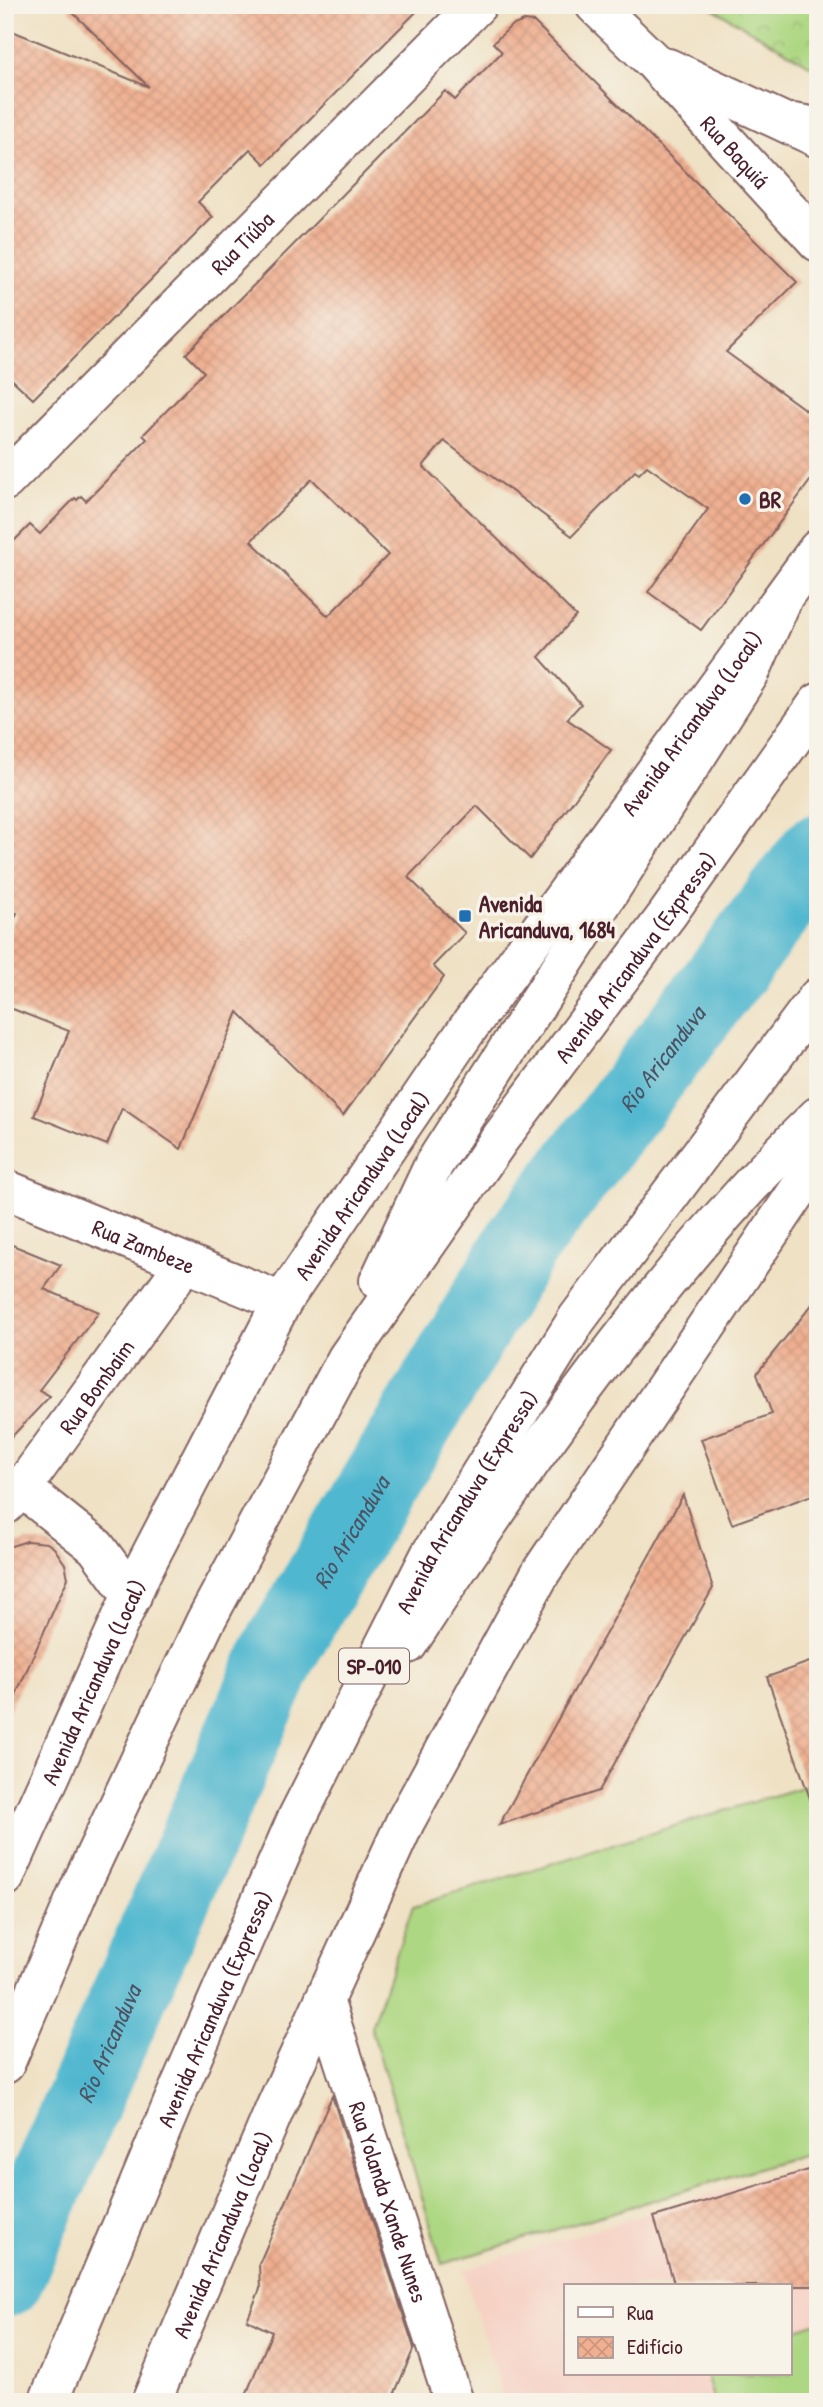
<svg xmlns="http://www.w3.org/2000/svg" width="823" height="2407" viewBox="0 0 823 2407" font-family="'Patrick Hand',sans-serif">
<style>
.built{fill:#f6d2c5;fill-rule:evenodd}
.park{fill:url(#park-crowns);stroke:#7c7b56;stroke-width:2}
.pitch{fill:#add782;stroke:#7c7b56;stroke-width:2}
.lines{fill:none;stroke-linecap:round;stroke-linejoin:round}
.river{stroke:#50b7cf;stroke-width:77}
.building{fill:url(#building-cross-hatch);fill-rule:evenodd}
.minor-casing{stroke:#846361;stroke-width:42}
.tertiary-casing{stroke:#846361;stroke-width:42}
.secondary-casing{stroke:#846361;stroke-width:42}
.trunk-casing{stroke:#846361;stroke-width:42}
.minor{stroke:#fff;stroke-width:38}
.tertiary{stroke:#fff;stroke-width:38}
.secondary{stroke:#fff;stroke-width:38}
.trunk{stroke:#fff;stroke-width:38}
.poi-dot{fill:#1f6fb2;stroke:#f7f3e8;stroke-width:2.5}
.labels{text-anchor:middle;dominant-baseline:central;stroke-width:7;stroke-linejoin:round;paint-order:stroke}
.shield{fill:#f7f3e8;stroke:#7e5f64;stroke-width:2}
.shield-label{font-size:21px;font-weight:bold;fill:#4a1f2b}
.street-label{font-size:23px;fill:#4a1f2b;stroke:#f7f3e8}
.poi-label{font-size:23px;font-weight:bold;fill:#4a1f2b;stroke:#f7f3e8;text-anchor:start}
.water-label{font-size:24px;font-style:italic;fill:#4c5464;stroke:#f7f3e8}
</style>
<defs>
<pattern id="park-crowns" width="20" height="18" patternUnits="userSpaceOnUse" patternTransform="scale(1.75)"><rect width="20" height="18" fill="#add782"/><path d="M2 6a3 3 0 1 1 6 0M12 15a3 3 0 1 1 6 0" fill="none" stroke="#96b870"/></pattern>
<pattern id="building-cross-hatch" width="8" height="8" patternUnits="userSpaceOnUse" patternTransform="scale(1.75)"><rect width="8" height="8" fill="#efaf90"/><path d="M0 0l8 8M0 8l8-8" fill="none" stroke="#ce967c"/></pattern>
</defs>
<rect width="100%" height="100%" fill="#f7f3e8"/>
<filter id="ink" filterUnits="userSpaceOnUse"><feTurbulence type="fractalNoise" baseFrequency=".0143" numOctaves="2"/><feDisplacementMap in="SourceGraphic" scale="14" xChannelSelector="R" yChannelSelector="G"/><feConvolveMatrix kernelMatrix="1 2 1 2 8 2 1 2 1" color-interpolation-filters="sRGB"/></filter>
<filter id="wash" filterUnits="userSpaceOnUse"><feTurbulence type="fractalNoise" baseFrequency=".00686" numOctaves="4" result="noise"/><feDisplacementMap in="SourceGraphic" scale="28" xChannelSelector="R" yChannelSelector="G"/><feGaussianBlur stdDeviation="1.57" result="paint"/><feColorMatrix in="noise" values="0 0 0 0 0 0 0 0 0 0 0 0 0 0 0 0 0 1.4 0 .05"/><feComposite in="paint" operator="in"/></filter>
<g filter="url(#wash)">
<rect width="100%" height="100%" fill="#efe1c4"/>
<path class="built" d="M 818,2161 L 818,2402 L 504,2402 L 463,2270 ZM 566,2286 L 790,2286 L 790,2374 L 566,2374 Z"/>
<polygon class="park" points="707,5 818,5 818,70"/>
<g class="pitch">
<polygon points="818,1782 818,2150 442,2264 371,2027 413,1906"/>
<polygon points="818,2322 818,2402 714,2402 706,2374 790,2374 790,2331"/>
</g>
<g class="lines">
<path class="river" id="s1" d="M 5,2279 L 281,1649 L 524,1240 L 818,852"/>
</g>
<g id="blocks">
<g class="building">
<polygon points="65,5 423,5 265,164 250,149 198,202 213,217 33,399 5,373 5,28 149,87"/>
<path d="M 524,21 L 534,22 L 797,282 L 726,352 L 818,419 L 818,470 L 701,630 L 648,592 L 708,509 L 647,466 L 639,474 L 635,471 L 572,536 L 444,441 L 423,466 L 576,616 L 539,657 L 581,704 L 567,719 L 611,750 L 530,859 L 477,806 L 408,877 L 465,933 L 433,966 L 444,977 L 343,1116 L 238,1012 L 181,1149 L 122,1108 L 107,1145 L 34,1116 L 69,1031 L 5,1006 L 5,941 L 17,913 L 5,909 L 5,550 L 30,525 L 40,534 L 75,498 L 77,500 L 81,496 L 86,501 L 147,439 L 143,435 L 204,372 L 186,354 L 445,91 L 455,100 L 502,52 L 493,43 L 511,26 ZM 312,479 L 388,555 L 328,616 L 251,541 Z"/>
<polygon points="5,1242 61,1265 44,1289 99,1312 39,1390 50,1396 5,1444"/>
<polygon points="818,1297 818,1493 732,1524 701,1439 772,1414 757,1373"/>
<polygon points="683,1495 713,1588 599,1791 499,1825"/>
<polygon points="27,1541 47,1543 54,1548 65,1564 68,1578 5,1719 5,1548"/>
<polygon points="818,1659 818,1806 813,1807 767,1677"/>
<polygon points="332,2096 414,2348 391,2402 243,2402 272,2332 247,2320 260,2289 259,2264"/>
<polygon points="818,2167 818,2286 675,2286 654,2217"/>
</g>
</g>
</g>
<g filter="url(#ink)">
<use href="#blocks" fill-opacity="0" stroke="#846361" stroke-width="2"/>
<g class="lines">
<defs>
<g id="minor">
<path id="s2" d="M 5,481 L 477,5"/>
<path id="s3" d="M 5,1189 L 282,1302"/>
<path id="s4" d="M 5,1505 L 22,1488 L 185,1263"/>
<path id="s5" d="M 324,2000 L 454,2402"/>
</g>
<g id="tertiary">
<path id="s6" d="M 595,5 L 653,61 L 818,242"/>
<polyline points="668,68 818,138"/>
</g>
<g id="secondary">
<polyline points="793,123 818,127"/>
<polyline points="22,1488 96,1547 132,1596"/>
<path id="s7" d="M 5,1877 L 142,1572 L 282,1302 L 466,1031 L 818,549"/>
<path id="s8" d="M 151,2402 L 276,2106 L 405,1822 L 541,1572 L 818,1161"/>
</g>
<g id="trunk">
<polyline points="379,1281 434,1164 750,673 782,600"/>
<path d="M 408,1644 C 527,1461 661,1268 818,1116"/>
<path id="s9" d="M 5,2064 L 82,1883 L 205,1622 L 347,1358 L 499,1140 L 667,915 L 818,703"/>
<path id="s10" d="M 48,2402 L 174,2100 L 296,1820 L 430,1555 L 577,1319 L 818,997"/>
</g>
</defs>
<use href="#minor" class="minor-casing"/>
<use href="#tertiary" class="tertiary-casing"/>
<use href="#secondary" class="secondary-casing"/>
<use href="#trunk" class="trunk-casing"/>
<use href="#minor" class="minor"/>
<use href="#tertiary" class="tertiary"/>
<use href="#secondary" class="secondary"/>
<use href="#trunk" class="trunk"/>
</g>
</g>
<g class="poi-dot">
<circle cx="745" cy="499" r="7"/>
<rect x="458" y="909" width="14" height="14" rx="3.5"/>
</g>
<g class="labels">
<rect class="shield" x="339" y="1648.5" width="70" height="35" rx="5"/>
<g class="shield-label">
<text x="374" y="1666">SP-010</text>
</g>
<g class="street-label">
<text stroke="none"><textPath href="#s6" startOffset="203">Rua Baquiá</textPath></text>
<text stroke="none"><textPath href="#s2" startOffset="336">Rua Tiúba</textPath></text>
<text stroke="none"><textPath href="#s7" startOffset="1348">Avenida Aricanduva (Local)</textPath></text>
<text stroke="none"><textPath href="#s9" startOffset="1279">Avenida Aricanduva (Expressa)</textPath></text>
<text stroke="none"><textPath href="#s7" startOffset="780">Avenida Aricanduva (Local)</textPath></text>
<text stroke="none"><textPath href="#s3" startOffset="150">Rua Zambeze</textPath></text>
<text stroke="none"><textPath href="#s4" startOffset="150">Rua Bombaim</textPath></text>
<text stroke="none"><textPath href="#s10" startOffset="994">Avenida Aricanduva (Expressa)</textPath></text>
<text stroke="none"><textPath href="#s7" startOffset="214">Avenida Aricanduva (Local)</textPath></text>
<text stroke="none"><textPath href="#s10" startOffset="427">Avenida Aricanduva (Expressa)</textPath></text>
<text stroke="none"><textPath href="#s5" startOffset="212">Rua Yolanda Xande Nunes</textPath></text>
<text stroke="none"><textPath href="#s8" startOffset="182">Avenida Aricanduva (Local)</textPath></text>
</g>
<g class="poi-label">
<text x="759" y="499">BR</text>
<text x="479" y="903">Avenida<tspan x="479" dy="26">Aricanduva, 1684</tspan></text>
</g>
<g class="water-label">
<text stroke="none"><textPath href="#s1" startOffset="1391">Rio Aricanduva</textPath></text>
<text stroke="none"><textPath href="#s1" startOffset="824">Rio Aricanduva</textPath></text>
<text stroke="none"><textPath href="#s1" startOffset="257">Rio Aricanduva</textPath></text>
</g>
</g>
<rect width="823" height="2407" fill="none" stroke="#f7f3e8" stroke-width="28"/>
<rect x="564" y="2284" width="228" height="91" fill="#f7f3e8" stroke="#b29e9c" stroke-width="2"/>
<rect x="578" y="2307" width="35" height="10" fill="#ffffff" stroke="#b29e9c" stroke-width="2"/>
<text x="627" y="2320" font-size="21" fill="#4a1f2b">Rua</text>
<rect x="578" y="2337" width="35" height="21" fill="url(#building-cross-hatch)" stroke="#b29e9c" stroke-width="2"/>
<text x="627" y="2354" font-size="21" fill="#4a1f2b">Edifício</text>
</svg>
